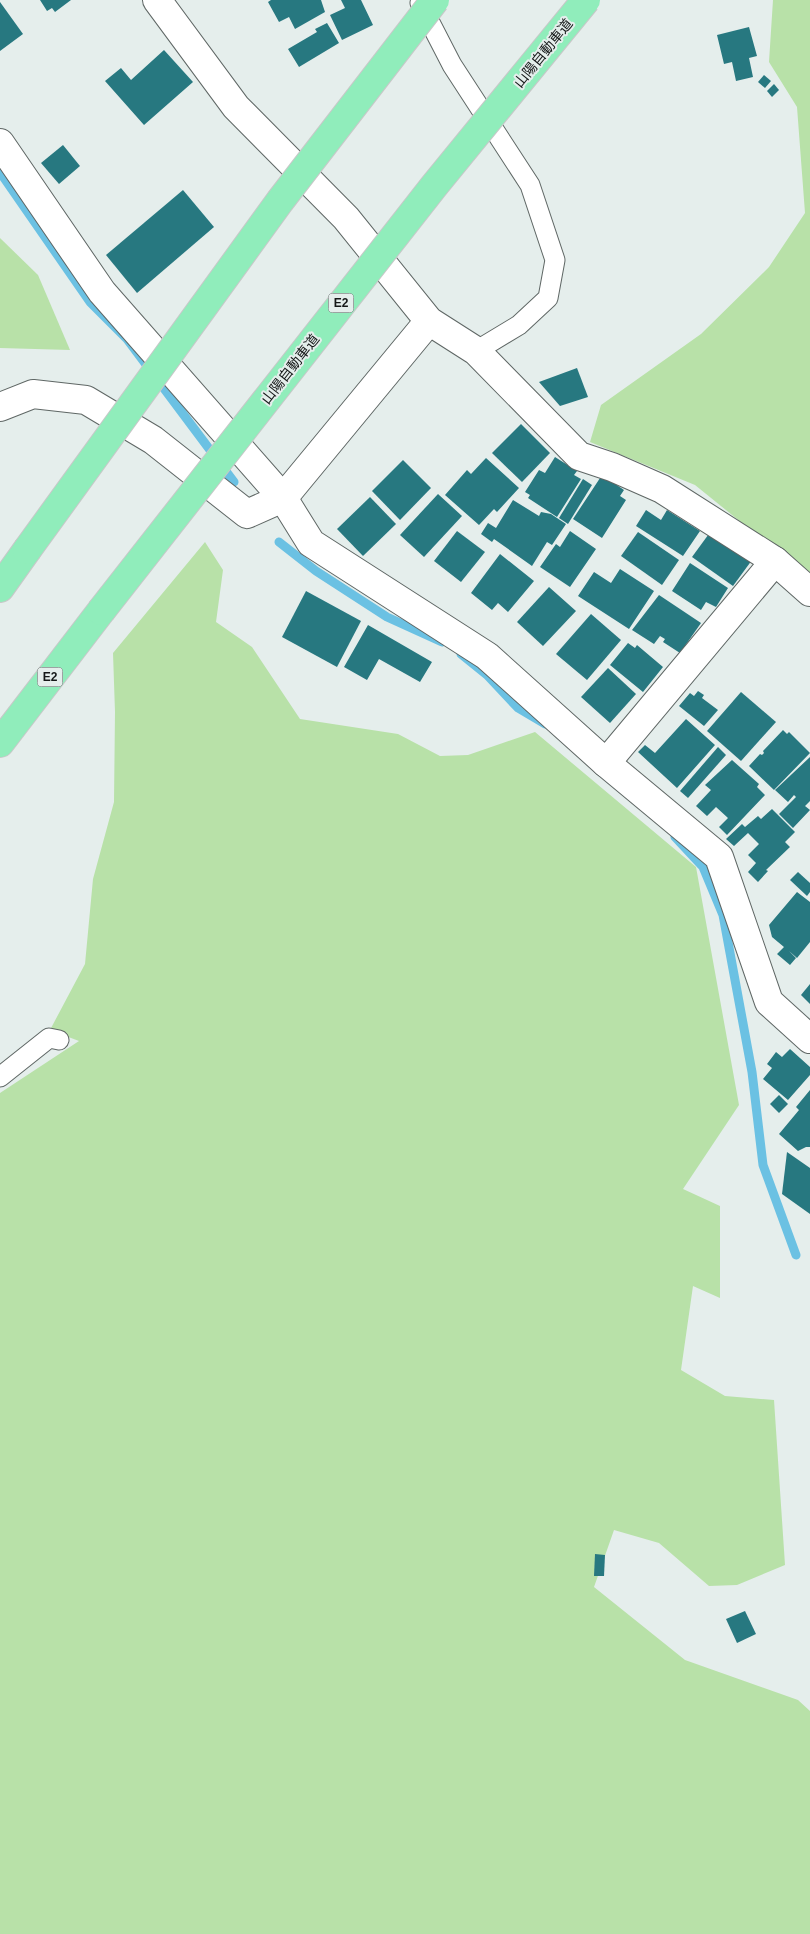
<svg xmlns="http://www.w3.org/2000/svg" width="810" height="1934" viewBox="0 0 810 1934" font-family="Arial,'Noto Sans JP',sans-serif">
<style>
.green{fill:#b8e1a8}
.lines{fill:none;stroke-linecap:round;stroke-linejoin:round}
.stream{stroke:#6bc1e3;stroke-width:9}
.building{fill:#277880}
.service-casing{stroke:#5f6765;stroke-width:21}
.minor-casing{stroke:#5f6765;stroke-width:30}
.tertiary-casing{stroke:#5f6765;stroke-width:30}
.motorway-casing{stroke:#c7c8c8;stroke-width:30}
.service{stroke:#fff;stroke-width:19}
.minor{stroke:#fff;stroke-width:28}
.tertiary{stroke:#fff;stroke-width:28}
.motorway{stroke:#90edbb;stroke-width:28}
.motorway-bridge-casing{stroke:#c7c8c8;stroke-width:30;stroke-linecap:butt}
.motorway-bridge{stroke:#90edbb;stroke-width:28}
.labels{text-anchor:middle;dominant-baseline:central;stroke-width:4;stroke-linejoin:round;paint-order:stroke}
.shield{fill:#e5eeec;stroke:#535858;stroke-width:1}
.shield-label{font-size:12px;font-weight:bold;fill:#151818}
.street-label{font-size:14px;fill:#151818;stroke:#e5eeec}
</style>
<rect width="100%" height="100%" fill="#e5eeec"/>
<g class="green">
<polygon points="773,0 810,0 810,578 695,485 590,442 601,405 701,334 769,267 805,213 797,107 769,62"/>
<polygon points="0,238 38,275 70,350 0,348"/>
<polygon points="205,542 223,570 216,622 252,647 300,719 398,734 440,756 468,755 535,732 696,867 739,1105 683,1189 720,1206 720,1298 693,1286 681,1370 725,1396 774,1400 785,1565 737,1585 709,1586 659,1543 614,1530 594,1587 685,1660 798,1700 810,1711 810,1934 0,1934 0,1093 79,1041 50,1030 85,964 93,879 114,802 115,712 113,653"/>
</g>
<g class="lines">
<g class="stream">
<polyline points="0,172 90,302 127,339 234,482"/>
<polyline points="279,542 316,571 387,617 442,642"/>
<polyline points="461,654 487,675 518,708 545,724"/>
<polyline points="675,837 703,867 723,915 752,1072 763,1165 796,1255"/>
</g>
</g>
<g class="building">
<polygon points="40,0 71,0 55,12 52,8 47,11"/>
<polygon points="271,0 321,0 325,12 295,29 289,17 279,22 268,2"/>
<polygon points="341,0 361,0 373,25 342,40 330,15 345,8"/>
<polygon points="0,2 23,34 0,51"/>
<polygon points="327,23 339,43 299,67 288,49 317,32 315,29"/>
<polygon points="749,27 757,56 749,58 753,77 736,81 732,62 724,64 717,35"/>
<polygon points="164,50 193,82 144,125 105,81 121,68 131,80"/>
<polygon points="764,75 771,81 765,88 758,82"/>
<polygon points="774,84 779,90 772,97 767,91"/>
<polygon points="63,145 80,166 59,184 41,163"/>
<polygon points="183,190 214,227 137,293 106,255"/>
<polygon points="577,368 588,397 560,406 539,382"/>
<polygon points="521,424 550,453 522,482 492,453"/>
<polygon points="555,457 577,471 574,475 581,479 557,517 528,498 530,495 525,492 539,470 545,473"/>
<polygon points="486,458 519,488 497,512 494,509 479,525 445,495 467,470 471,474"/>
<polygon points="403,460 431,488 400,520 372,491"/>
<polygon points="602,475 624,490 620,496 626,500 602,538 573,519"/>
<polygon points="583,479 592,485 568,524 559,518"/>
<polygon points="438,494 462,516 424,557 400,535"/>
<polygon points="370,497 396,524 363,556 337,529"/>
<polygon points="513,500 539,516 541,512 551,514 566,524 552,545 547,542 532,566 494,539 492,542 481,534 488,523 496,528"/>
<polygon points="646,510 661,520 667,510 700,531 683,556 636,526"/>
<polygon points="457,531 485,552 461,582 434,561"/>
<polygon points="570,531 596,549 570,587 540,567 556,544 560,547"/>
<polygon points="711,531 752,560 733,586 692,557"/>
<polygon points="638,532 679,560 662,585 621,556"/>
<polygon points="500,554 534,581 508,612 498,603 492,610 471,593"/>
<polygon points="690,563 728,588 716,607 706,602 701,610 672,591"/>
<polygon points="620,569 654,591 629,629 578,596 594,572 611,583"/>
<polygon points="549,587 576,611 543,646 517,622"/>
<polygon points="306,591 361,621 337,667 282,637"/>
<polygon points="659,595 701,623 680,653 663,642 665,639 660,636 654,644 632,630"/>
<polygon points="591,614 621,640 587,680 556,654"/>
<polygon points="368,625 432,662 420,682 379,659 367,680 344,667"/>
<polygon points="628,643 635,648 637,645 663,667 643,692 610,665"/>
<polygon points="608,668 636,694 610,723 581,697"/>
<polygon points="698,691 704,695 702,698 718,710 704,726 679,706 690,693 694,696"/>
<polygon points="741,692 776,722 741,761 707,731"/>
<polygon points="686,719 715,745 677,788 638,752 645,745 655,753"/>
<polygon points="783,730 787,734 789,732 810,753 774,790 749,766 760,754 762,755 764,753 763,751"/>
<polygon points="718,747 726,755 688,798 680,791"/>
<polygon points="810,757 810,801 805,806 810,810 793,828 779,814 796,797 794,795 788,802 775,790"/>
<polygon points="732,760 759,784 757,787 765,795 727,835 719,827 728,818 716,807 707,816 696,806 711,790 705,785"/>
<polygon points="772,809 795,832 785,842 790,847 766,870 768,871 758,882 748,872 756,863 748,855 759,844 748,833 734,846 726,839 742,824 745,827 758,816 761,819"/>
<polygon points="798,872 810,883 810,892 807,896 790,880"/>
<polygon points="797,892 810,902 810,942 797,958 789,951 796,958 790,965 777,954 784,947 772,937 769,925"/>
<polygon points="810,984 810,1004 801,995"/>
<polygon points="790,1049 810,1067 810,1075 788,1100 763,1079 772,1068 767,1064 776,1052 782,1057"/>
<polygon points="810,1090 810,1147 806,1147 798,1151 779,1134 799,1110 796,1107"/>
<polygon points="779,1095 788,1104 779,1113 770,1104"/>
<polygon points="787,1152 810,1168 810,1214 782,1194"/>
<polygon points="595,1554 605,1555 604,1576 594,1576"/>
<polygon points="745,1611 756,1634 737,1643 726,1619"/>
</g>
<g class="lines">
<defs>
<g id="service">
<polyline points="420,3 452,65 530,185 555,260 548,298 519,325 476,351"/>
<polyline points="0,1077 49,1038 59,1040"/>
</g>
<g id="minor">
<polyline points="157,0 236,107 346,218 429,321 476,351 579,456 612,467 662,489 775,561 810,592"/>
<polyline points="0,143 102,292 283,498 311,543 487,656 606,763 719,857 769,1002 810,1039"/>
<polyline points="606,763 775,561"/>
</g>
<polyline id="tertiary" points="0,407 33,394 86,400 153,440 247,514 283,498 429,321"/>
<g id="motorway">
<polyline points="0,588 27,550"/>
<polyline points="0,743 101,611"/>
</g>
</defs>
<use href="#service" class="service-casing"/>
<use href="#minor" class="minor-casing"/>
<use href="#tertiary" class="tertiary-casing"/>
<use href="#motorway" class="motorway-casing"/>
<use href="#service" class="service"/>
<use href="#minor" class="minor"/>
<use href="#tertiary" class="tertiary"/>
<use href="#motorway" class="motorway"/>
<defs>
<g id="motorway-bridge">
<polyline points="27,550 280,201 435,0"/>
<polyline points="101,611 434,186 586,0"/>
</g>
</defs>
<use href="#motorway-bridge" class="motorway-bridge-casing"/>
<use href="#motorway-bridge" class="motorway-bridge"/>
</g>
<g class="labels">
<g class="shield">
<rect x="328.5" y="293.5" width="25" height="19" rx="4"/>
<rect x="37.5" y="667.5" width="25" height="19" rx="4"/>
</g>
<g class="shield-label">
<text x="341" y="303">E2</text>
<text x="50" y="677">E2</text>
</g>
<g class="street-label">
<text transform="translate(543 53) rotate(-51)">山陽自動車道</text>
<text transform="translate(290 369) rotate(-52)">山陽自動車道</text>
</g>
</g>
</svg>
